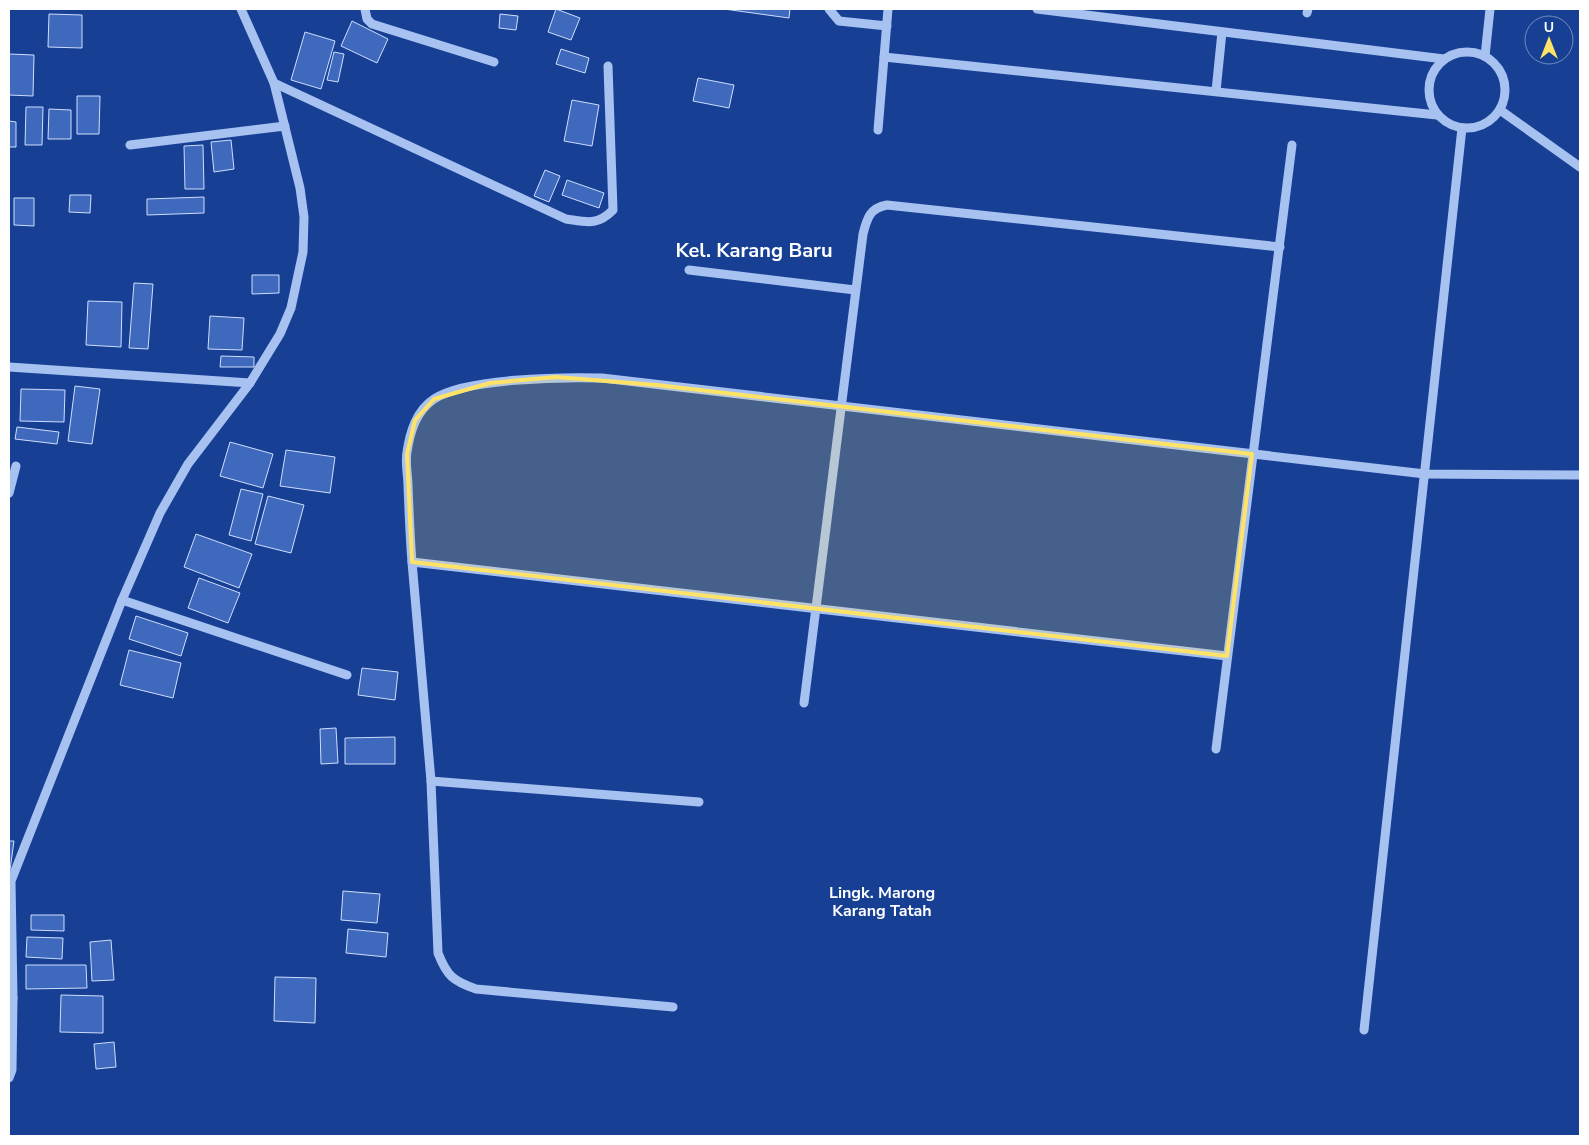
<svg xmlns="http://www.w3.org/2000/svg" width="1589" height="1145" viewBox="0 0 1589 1145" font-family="'Nunito Sans',sans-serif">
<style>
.building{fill:#3f69bc;stroke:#cedefc}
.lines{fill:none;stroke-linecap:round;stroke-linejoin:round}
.minor{stroke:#a7c1f1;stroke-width:9}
.marked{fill:#ffe367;fill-opacity:0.2;stroke:#ffe367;stroke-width:4;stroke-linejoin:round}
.labels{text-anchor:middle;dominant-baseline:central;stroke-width:4;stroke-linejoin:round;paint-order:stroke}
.neighbourhood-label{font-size:16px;font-weight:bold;fill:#fff;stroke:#174094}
.district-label{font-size:20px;font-weight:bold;fill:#fff;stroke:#174094}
</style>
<rect width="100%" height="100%" fill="#174094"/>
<g class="building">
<polygon points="556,9 580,18 571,40 548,32"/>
<polygon points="724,9 790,9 789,18"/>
<polygon points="49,14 82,15 82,48 48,47"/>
<polygon points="500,14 518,16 516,30 499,28"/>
<polygon points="352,21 388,39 377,63 341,46"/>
<polygon points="305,32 335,41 321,89 291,80"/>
<polygon points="561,49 589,58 585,73 556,64"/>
<polygon points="334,52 344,54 338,82 327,80"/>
<polygon points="9,54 34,55 33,96 9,95"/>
<polygon points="698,78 734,85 729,108 693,101"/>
<polygon points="77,96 100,96 99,134 77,134"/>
<polygon points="572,100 599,105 592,146 564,141"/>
<polygon points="26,107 43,107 42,145 25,145"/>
<polygon points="49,109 71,110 71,139 48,139"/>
<polygon points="9,121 16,122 16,147 9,147"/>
<polygon points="231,140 234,169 214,172 211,142"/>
<polygon points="203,145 204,189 185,189 184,146"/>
<polygon points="545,170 560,176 549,202 534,196"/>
<polygon points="567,180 604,193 599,208 562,195"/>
<polygon points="70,195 91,195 90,213 69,212"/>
<polygon points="204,197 204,213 147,215 147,199"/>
<polygon points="14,198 34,198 34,226 14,225"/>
<polygon points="252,275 279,275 279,293 252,294"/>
<polygon points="134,283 153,284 148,349 129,348"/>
<polygon points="88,301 122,302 121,347 86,345"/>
<polygon points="210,316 244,318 242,350 208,349"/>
<polygon points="221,356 254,357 254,367 220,367"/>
<polygon points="75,386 100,389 92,444 68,441"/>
<polygon points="21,389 65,390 64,422 20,421"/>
<polygon points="17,427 59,432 57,444 15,439"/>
<polygon points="230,442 273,454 263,488 220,476"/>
<polygon points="286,450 335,457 330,493 280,486"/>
<polygon points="241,489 263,494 251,541 229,535"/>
<polygon points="268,496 304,505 291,553 255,544"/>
<polygon points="196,534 252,554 239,588 184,567"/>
<polygon points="199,578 240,593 228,623 188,608"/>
<polygon points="136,616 188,633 181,656 129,639"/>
<polygon points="129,650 181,663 173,698 120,685"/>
<polygon points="362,668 398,672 395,700 358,695"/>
<polygon points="336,728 338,763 321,764 320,729"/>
<polygon points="395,737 395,764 345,764 345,738"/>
<polygon points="9,841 14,841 10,870 9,870"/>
<polygon points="343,891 380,894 377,923 341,920"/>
<polygon points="31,915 64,915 64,931 31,930"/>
<polygon points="348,929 388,933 386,957 346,953"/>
<polygon points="27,937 63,938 62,959 26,957"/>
<polygon points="111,940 114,980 92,981 90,942"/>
<polygon points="26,965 86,965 87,988 26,989"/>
<polygon points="275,977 316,978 315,1023 274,1021"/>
<polygon points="61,995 103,996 103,1033 60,1032"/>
<polygon points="114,1042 116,1067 96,1069 94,1044"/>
</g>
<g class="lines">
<g class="minor">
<polyline points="365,9 367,19 372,24 494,62"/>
<polyline points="829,9 839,21 887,26"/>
<polyline points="1037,9 1444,59"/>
<polyline points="1307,13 1308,9"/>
<circle cx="1467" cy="90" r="38"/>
<polyline points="1485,56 1490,9"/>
<polyline points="884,57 1437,115"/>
<path d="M 274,83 L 566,219 C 587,222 597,226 613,210 L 608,66"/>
<polyline points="1216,91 1222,32"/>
<polyline points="1500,110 1580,167"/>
<polyline points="878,130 888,9"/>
<polyline points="130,145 285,126"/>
<polyline points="689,270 855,290"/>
<polyline points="9,367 250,383"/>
<polyline points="9,493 16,466"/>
<path d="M 412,562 C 410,537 409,511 408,486 C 408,475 405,463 407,452 C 410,432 416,411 434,399 C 465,378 563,377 602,378 L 1425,474 L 1580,475"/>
<polyline points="122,600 347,675"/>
<path d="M 804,703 L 863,234 C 867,218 870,208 887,205 L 1280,247"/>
<polyline points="1216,749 1292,145"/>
<polyline points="431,781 699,802"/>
<polyline points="9,997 13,998 11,881 122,600 160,513 188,464 250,383 280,334 291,308 303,252 304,217 300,188 274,83 241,9"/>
<path d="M 673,1007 L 476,989 C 453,981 447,976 438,953 L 431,781 L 412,562 L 1227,656"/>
<polyline points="1364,1030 1462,128"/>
<polyline points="9,1078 12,1070 13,998"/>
</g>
</g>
<path class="marked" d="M 556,377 L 657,385 L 1252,454 L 1227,656 L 412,562 L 407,454 L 415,420 L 434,399 L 490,383 Z"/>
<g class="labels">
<g class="neighbourhood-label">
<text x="882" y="893">Lingk. Marong<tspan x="882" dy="18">Karang Tatah</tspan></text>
</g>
<g class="district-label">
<text x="754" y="250">Kel. Karang Baru</text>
</g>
</g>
<rect width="1589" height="1145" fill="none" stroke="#ffffff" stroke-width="20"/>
<g transform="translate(1549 40)"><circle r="24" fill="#174094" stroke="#748cbf"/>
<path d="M0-4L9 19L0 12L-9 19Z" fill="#ffe367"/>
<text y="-8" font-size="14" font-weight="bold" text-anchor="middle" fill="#ffffff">U</text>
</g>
</svg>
